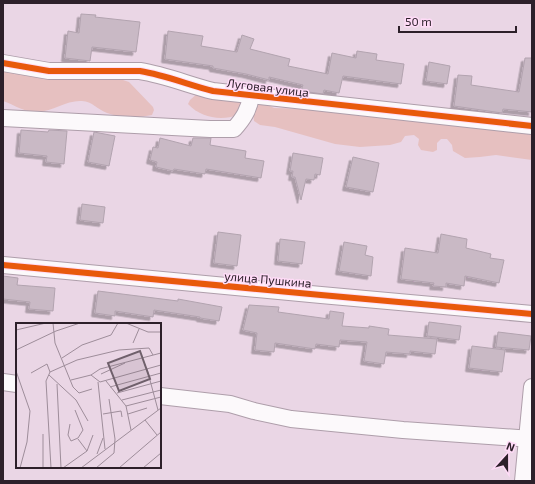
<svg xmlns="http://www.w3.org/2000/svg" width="535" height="484" viewBox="0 0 535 484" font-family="'Exo 2',sans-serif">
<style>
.green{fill:#e6c0c0}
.building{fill:#c9b9c5;stroke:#b2a3af;filter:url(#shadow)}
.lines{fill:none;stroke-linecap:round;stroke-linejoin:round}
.minor-casing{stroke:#ae9eaa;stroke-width:18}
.minor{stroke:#fcf9fb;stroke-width:16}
.cycleway-casing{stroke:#ffdbf7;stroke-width:8}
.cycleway{stroke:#e8590c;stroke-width:6}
.labels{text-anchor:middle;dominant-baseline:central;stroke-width:3;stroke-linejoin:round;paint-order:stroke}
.street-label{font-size:12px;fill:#2d202a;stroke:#ffdbf7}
.inset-road{fill:none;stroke:#9e8d9a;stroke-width:1}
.view{fill:#6f606b;fill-opacity:0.15;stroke:#6f606b;stroke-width:2}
.inset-edge{fill:none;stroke:#2d202a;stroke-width:2}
</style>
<defs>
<filter id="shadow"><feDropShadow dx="-3.5" dy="3.5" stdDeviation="0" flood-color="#0004"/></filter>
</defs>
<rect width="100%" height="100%" fill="#ead6e5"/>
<g class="green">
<path d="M 3,68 L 50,79 L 68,80 L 117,78 L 129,82 L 153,107 L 154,110 L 152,115 C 139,118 120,118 107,113 C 98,110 92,101 82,101 C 67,100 53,111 38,112 C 25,113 15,105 3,101 Z"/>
<path d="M 198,93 L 238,100 L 243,106 L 238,115 C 221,121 201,118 188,104 L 190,100 Z"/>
<polygon points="266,104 274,108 314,109 502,129 532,135 532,160 496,155 480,157 465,158 453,151 452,145 447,139 441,139 437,143 437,150 433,152 421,150 418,145 419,139 414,135 405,136 401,142 390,145 360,147 335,144 275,127 260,125 254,121 253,113 257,105"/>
</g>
<g class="building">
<polygon points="81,14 96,15 95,17 140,22 136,52 92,47 90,61 65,58 68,31 79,33"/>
<polygon points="168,31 203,36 201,46 237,52 242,35 254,39 250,49 290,59 288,66 328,74 332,53 356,58 357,51 377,54 376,60 404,64 401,84 343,76 339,93 324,90 323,94 301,91 303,85 269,77 269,80 246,74 213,68 213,66 165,59"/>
<polygon points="525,58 532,58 532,112 503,109 502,113 454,106 458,75 472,76 471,85 519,92"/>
<polygon points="429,62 450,66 447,84 426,81"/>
<polygon points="21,130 48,132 49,130 67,131 64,164 46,162 47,156 19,153"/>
<polygon points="94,132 115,136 109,166 88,162"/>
<polygon points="160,138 191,146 193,138 211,138 210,145 246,151 245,158 264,161 261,178 206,169 205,174 174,169 173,171 156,167 157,162 150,160 153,147 158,148"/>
<polygon points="293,153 323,158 320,175 315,174 314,180 306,179 301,200 295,177 292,177 293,171 290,171"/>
<polygon points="353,157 379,163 373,192 346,187"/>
<polygon points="82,204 105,207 103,223 80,220"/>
<polygon points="218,232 241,235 237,266 214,263"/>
<polygon points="441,234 467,239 466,248 491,254 490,258 504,260 499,283 465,276 464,286 446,283 446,287 433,286 434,283 401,279 405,248 438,253"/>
<polygon points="280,239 305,242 302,264 278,261"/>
<polygon points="344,242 367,246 365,255 373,257 371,276 339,271"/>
<polygon points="3,276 18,278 17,285 55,288 53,311 29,309 30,302 3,299"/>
<polygon points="98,291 178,301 178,299 222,307 219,321 200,318 200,317 154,310 153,317 115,311 115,316 95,313"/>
<polygon points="249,305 279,307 278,312 329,319 330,311 344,313 342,326 369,328 369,326 389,329 388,335 437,339 435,354 410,351 410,354 386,352 384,364 364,361 367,342 340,340 339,347 316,344 315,349 275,343 274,352 255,350 257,333 243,330"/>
<polygon points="429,322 461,326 459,340 427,336"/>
<polygon points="498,332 531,336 529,350 496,347"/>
<polygon points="472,346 505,350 502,372 469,368"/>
</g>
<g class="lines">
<defs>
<g id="minor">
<path d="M 3,63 L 49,71 L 140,71 C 165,75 189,85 213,91 L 532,126"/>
<path d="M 3,118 L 210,129 L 234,129 C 243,119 249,110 251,96"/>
<polyline points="3,265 321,295 532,314"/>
<polyline points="3,382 17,384"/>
<polyline points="160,396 230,404 254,411 291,419 403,430 532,439"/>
<polyline points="523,481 532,387"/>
</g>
</defs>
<use href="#minor" class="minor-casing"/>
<use href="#minor" class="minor"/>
<defs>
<g id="cycleway">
<path d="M 3,63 L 49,71 L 140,71 C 165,75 189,85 213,91 L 532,126"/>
<polyline points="3,265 321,295 532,314"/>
</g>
</defs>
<use href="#cycleway" class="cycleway-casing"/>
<use href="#cycleway" class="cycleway"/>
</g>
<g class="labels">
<g class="street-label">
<text transform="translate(268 87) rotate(7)">Луговая улица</text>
<text transform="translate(268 279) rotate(5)">улица Пушкина</text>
</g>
</g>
<g transform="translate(16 323)">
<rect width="145" height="145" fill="#ead6e5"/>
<path class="inset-road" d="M 37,0 L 39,20 L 57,64 L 63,70 L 76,66M 110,0 L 132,9 L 145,9M 0,7 L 30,0M 117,20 L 123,6M 0,27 L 40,8 L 64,0M 46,35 L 66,22 L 95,12 L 102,0M 131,46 L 142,87M 0,48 L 14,88 L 11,119 L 4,145M 15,50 L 31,41 L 34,49M 85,51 L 109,40M 33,52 L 60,77 L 72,98M 75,52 L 84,59 L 145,42M 55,57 L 75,52 L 84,46 L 145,30M 90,58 L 110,83M 82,59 L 89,126M 41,61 L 45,145M 94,64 L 145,50M 101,70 L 145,58M 106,77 L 145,67M 87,91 L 105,88 L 106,94M 112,91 L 131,85M 129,97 L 141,112M 54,101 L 52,112 L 55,118 L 62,115 L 67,107 L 59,87M 115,107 L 110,83 L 145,74M 71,128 L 77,112M 81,131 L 87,115M 27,145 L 27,111M 35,145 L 30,58 L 34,49 L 61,37 L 103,27 L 133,25 L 137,32M 47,145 L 71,128 L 62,116M 65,145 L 145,85M 80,145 L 98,130 L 99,116 L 93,76M 103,145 L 145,109M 127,145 L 145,130"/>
<path class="view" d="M 124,28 L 134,56 L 103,68 L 92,40 Z"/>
<rect width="145" height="145" class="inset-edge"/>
</g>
<rect width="535" height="484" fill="none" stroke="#2d202a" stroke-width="8"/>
<g transform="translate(507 456) rotate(21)" stroke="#ffdbf7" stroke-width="3" paint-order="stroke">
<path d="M0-3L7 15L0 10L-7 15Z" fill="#2d202a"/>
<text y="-6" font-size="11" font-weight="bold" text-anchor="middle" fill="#2d202a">N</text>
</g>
<path d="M399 26v6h117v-6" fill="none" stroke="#2d202a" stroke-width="2"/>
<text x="405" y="26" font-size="12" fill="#2d202a" stroke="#ffdbf7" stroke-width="3" paint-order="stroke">50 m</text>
</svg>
